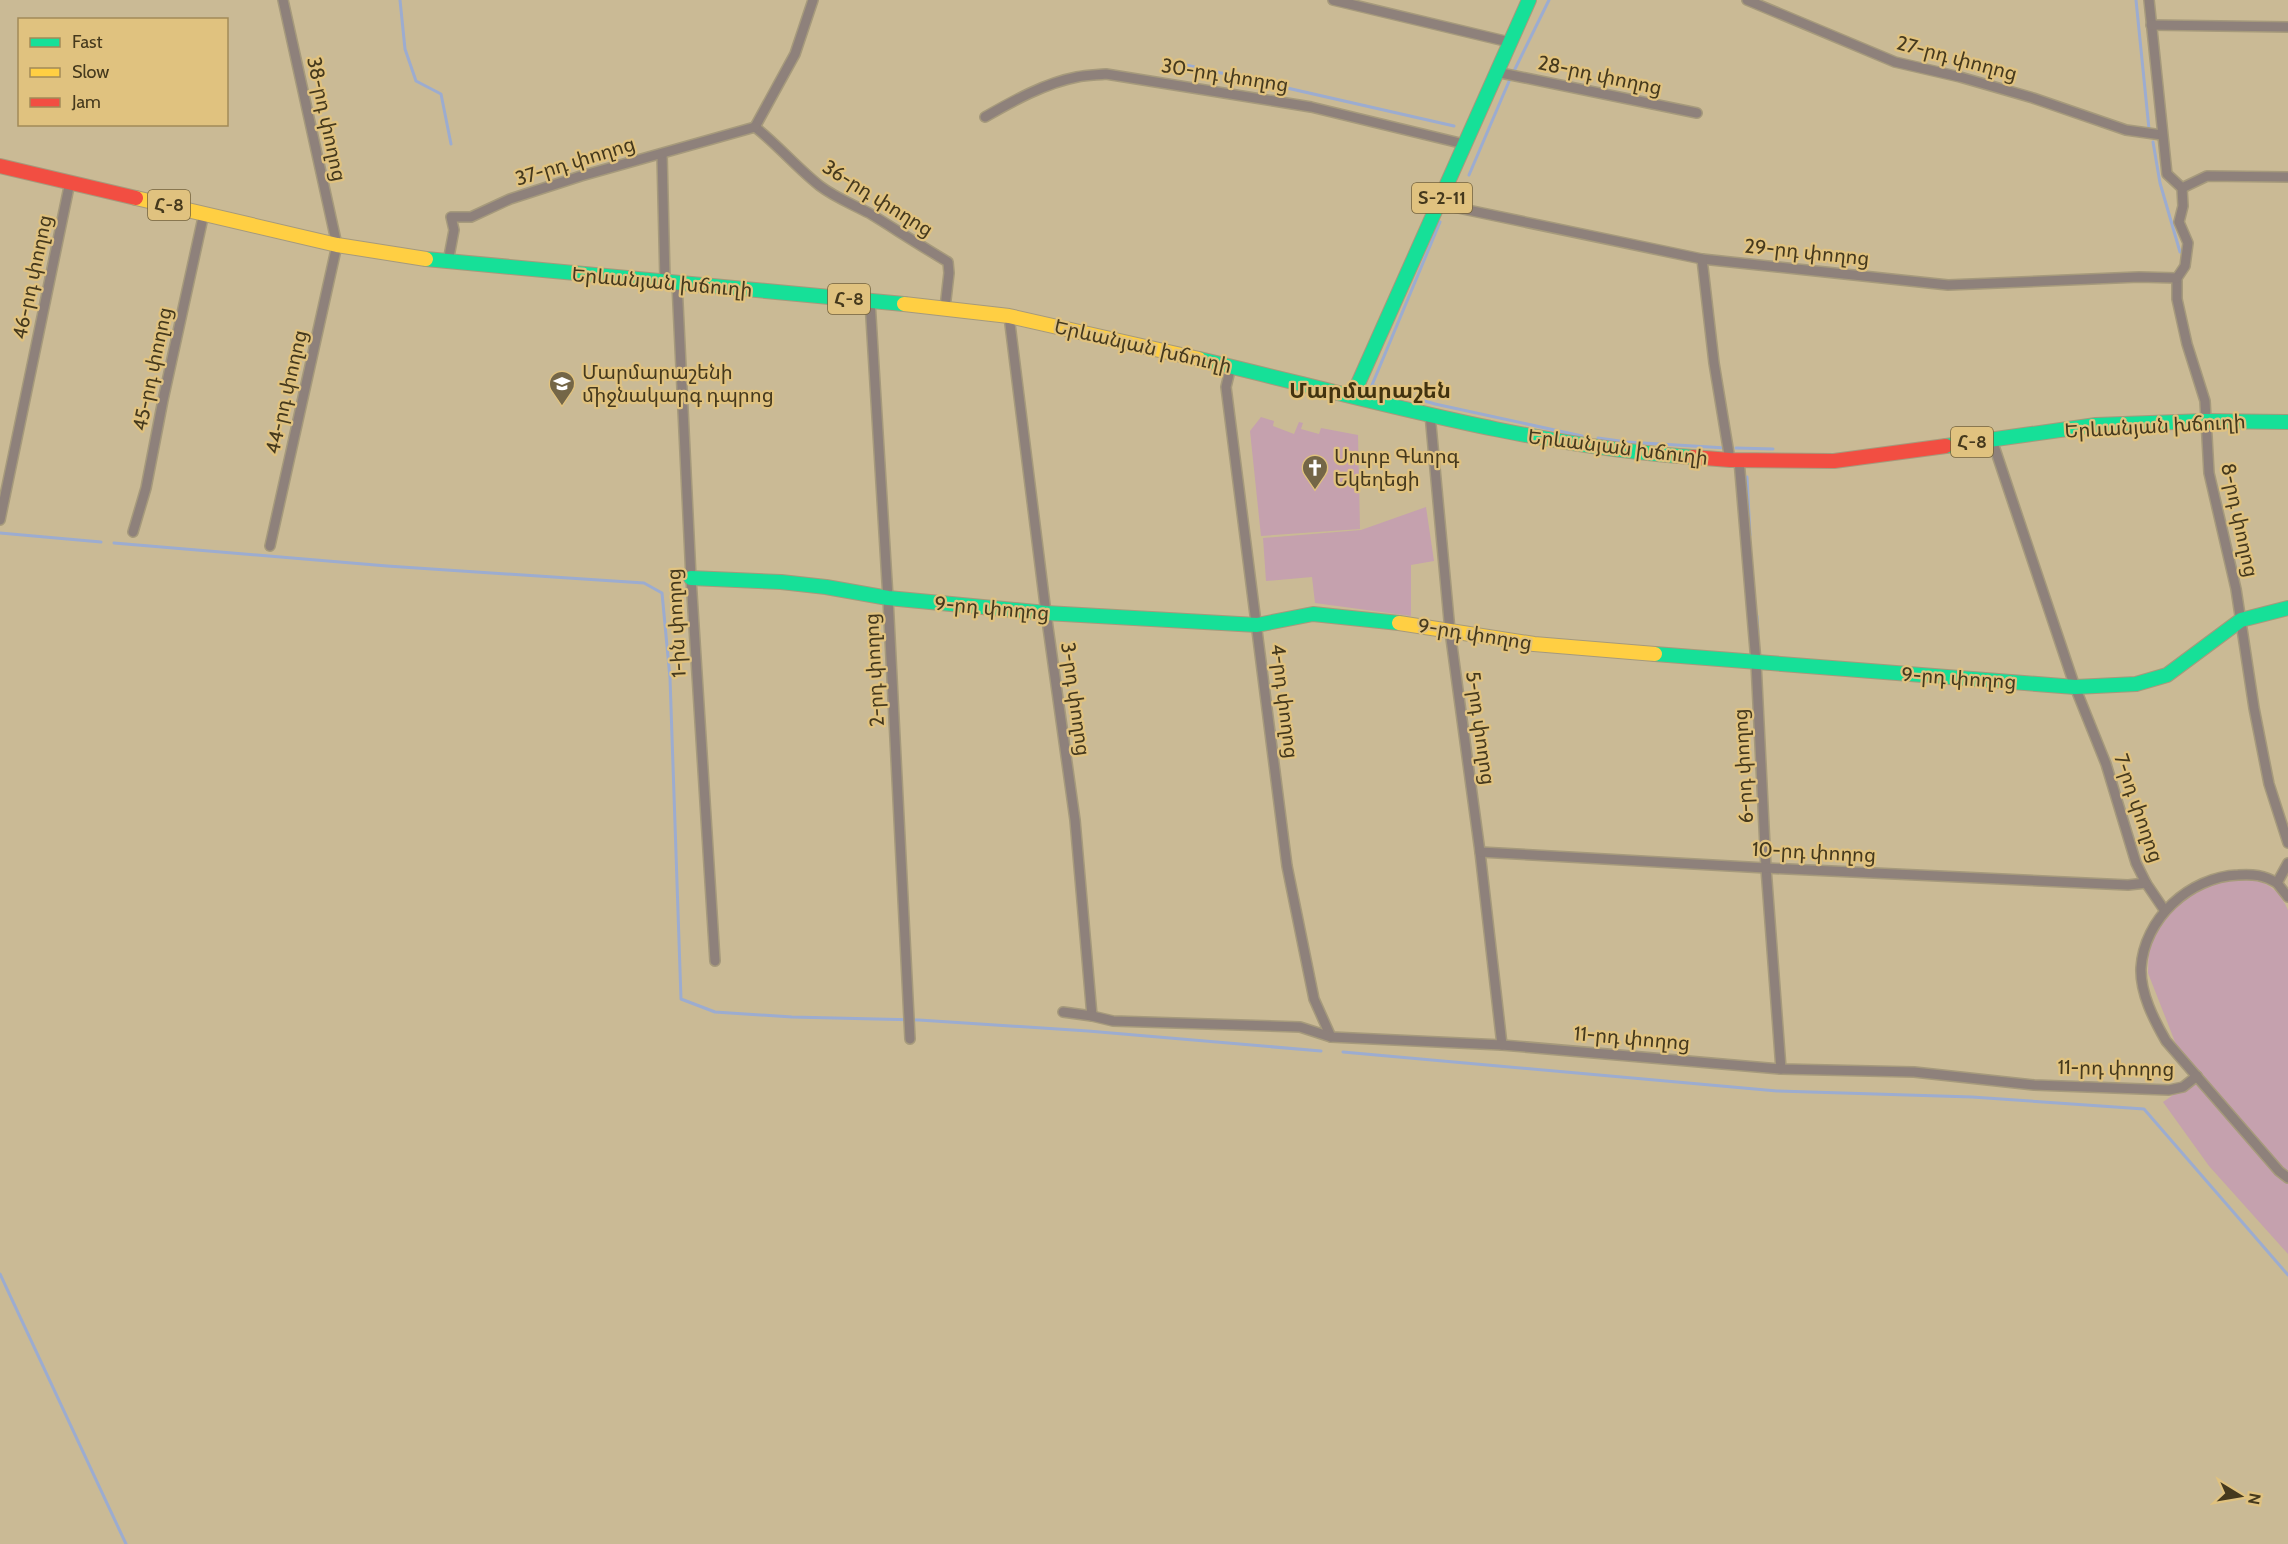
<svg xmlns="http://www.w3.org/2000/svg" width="2288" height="1544" viewBox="0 0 2288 1544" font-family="Cabin,'Noto Sans Armenian',sans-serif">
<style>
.green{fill:#c5a1ae}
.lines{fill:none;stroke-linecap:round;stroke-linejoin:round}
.stream{stroke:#9cacd0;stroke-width:3}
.street-casing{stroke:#a69a7c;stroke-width:12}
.fast-casing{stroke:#a69a7c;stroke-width:16}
.slow-casing{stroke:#a69a7c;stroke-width:16}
.jam-casing{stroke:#a69a7c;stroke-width:16}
.street{stroke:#8e817b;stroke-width:9}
.fast{stroke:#16e098;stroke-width:14}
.slow{stroke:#ffcf43;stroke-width:14}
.jam{stroke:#f24e42;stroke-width:14}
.labels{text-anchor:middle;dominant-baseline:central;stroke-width:4.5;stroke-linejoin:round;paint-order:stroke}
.shield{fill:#e0c27f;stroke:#74623a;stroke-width:1.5}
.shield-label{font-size:18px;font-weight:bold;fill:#45391d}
.street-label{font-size:20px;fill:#45391d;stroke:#e0c27f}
.poi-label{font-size:20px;fill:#45391d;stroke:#e0c27f;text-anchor:start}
.quarter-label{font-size:22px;font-weight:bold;fill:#42330f;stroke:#e0c27f}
</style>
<rect width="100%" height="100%" fill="#caba95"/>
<g class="green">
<polygon points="1261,417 1274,421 1273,426 1294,434 1299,422 1303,423 1301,429 1319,434 1321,428 1358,435 1360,529 1261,536 1250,431"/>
<polygon points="1426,507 1434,561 1411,565 1411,616 1315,603 1312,577 1266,581 1263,538 1361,530"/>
<path d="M 2221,878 C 2252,878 2274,878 2288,910 L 2288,1254 L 2209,1166 L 2163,1102 L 2202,1075 L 2177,1047 L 2148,973 L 2149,943 L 2152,932 L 2187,893 Z"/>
</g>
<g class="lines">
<g class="stream">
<polyline points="400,0 405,49 416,81 441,94 451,144"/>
<polyline points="2136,0 2149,129"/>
<polyline points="1186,65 1454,126"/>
<polyline points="1514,71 1549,0"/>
<polyline points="2153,142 2160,183 2180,252"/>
<polyline points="1469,175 1510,79"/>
<polyline points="1440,222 1372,385 1435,404 1582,436"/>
<polyline points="1598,438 1627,442 1726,448"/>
<polyline points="1736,448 1773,449"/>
<polyline points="1747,477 1750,535"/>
<polyline points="0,533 101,542"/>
<polyline points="114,543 387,566 644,583 662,593 670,678 681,999 715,1012 792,1017 919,1020 1088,1031 1321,1051"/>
<polyline points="1757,616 1758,632"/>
<polyline points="1343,1052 1777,1091 1972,1097 2144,1109 2288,1275"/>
<polyline points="0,1274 126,1544"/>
</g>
<defs>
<g id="street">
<polyline points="1333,0 1509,42"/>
<polyline points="1747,0 1895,62 1960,77 2033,98 2126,130 2162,135"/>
<polyline points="2149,0 2167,174 2182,188 2183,206 2179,222 2188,243 2185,266 2177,278 2177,299 2187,344 2205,401 2209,473 2236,589 2254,708 2269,784 2288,843"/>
<polyline points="2151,25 2288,27"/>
<polyline points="1496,72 1697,113"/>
<path d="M 985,117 C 1013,101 1045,83 1077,77 C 1087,75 1097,75 1106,74 L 1311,107 L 1464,144"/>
<path d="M 755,127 C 778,145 797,168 820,186 C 836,198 852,204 869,213 C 895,229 921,246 948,262 L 949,273 L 945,308"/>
<polyline points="755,127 795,54 813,0"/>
<polyline points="662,154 665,281"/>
<polyline points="2182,188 2207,176 2288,177"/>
<polyline points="1439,204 1702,259 1948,285 2139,277 2177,278"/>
<polyline points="1702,259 1714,363 1730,460"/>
<polyline points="448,262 454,230 451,217 471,217 510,199 581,176 755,127"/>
<polyline points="677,283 691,578 715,961"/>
<polyline points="870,301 888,598 910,1039"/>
<polyline points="1009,316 1046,613 1075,820 1092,1016"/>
<polyline points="1231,366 1226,387 1287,866 1314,999 1331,1037"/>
<polyline points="1430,414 1450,631 1480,852 1502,1045"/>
<polyline points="1992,440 2075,687 2106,764 2136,863 2146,883 2165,911"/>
<polyline points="1739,460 1756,662 1766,868 1781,1069"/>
<polyline points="0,520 70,182"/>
<polyline points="133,532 146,488 163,400 204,213"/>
<polyline points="270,546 337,245 283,0"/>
<polyline points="1480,852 1766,868 2128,885 2146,883"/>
<polyline points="2288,863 2277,883 2288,897"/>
<path d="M 2277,883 C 2264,875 2253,874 2238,875 C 2189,877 2144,919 2141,968 C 2140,993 2154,1020 2166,1041 L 2279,1171 L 2288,1178"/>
<polyline points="1063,1012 1092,1016 1113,1021 1300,1027 1331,1037 1502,1045 1781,1069 1914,1072 2034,1085 2169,1090 2183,1087 2197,1076"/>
</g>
<g id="fast">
<polyline points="426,259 904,304"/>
<path d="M 1199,359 C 1361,397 1526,446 1692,457"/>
<polyline points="1353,395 1529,0"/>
<polyline points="1946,446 2096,425 2204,421 2288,422"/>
<polyline points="691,578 781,582 826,587 888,598 1046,613 1257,625 1313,614 1399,623"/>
<polyline points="1655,654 2075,687 2136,684 2167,675 2241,620 2288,608"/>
</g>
<g id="slow">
<polyline points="136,198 337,245 426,259"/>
<polyline points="904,304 1009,316 1199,359"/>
<polyline points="1399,623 1534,644 1655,654"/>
</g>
<g id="jam">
<polyline points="0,166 136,198"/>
<polyline points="1692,457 1730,460 1834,461 1946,446"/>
</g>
</defs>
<use href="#street" class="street-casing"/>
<use href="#fast" class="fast-casing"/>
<use href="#slow" class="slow-casing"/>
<use href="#jam" class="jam-casing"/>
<use href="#street" class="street"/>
<use href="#fast" class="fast"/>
<use href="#slow" class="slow"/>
<use href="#jam" class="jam"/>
</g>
<defs>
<symbol id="school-pin" viewBox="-11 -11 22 30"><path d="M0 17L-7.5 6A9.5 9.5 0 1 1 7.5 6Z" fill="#746647" stroke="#e0c27f"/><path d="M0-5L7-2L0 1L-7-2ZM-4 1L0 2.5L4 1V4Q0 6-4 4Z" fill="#fff"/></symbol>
<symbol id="church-pin" viewBox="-11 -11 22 30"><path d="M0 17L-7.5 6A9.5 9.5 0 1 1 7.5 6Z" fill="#746647" stroke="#e0c27f"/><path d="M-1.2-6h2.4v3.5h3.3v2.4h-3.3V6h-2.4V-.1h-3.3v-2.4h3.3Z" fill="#fff"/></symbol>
</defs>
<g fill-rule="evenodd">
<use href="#school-pin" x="547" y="369" width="30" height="40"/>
<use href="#church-pin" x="1300" y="453" width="30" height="40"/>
</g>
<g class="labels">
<g class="shield">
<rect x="1412" y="183" width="60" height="30" rx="4.5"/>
<rect x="148" y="190" width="42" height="30" rx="4.5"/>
<rect x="828" y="284" width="42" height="30" rx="4.5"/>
<rect x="1951" y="427" width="42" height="30" rx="4.5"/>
</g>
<g class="shield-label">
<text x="1442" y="198">Տ-2-11</text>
<text x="169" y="205">Հ-8</text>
<text x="849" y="299">Հ-8</text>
<text x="1972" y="442">Հ-8</text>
</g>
<g class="street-label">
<text transform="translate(1957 58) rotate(15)">27-րդ փողոց</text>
<text transform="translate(1225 75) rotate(9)">30-րդ փողոց</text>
<text transform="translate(1600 75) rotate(12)">28-րդ փողոց</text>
<text transform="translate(327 119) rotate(78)">38-րդ փողոց</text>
<text transform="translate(575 161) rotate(-17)">37-րդ փողոց</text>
<text transform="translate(878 198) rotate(32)">36-րդ փողոց</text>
<text transform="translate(1807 252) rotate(6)">29-րդ փողոց</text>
<text transform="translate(32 277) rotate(-78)">46-րդ փողոց</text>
<text transform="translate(662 282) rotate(5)">Երևանյան խճուղի</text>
<text transform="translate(1143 346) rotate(13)">Երևանյան խճուղի</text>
<text transform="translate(152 369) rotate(-78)">45-րդ փողոց</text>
<text transform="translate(286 392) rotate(-77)">44-րդ փողոց</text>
<text transform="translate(2155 426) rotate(-3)">Երևանյան խճուղի</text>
<text transform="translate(1618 447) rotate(7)">Երևանյան խճուղի</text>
<text transform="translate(2240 520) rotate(78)">8-րդ փողոց</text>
<text transform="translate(992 608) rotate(5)">9-րդ փողոց</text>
<text transform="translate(676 623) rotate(-93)">1-ին փողոց</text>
<text transform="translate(1475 634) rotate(9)">9-րդ փողոց</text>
<text transform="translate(874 670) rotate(-93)">2-րդ փողոց</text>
<text transform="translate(1959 678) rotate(4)">9-րդ փողոց</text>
<text transform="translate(1076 699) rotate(82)">3-րդ փողոց</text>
<text transform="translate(1285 701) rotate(83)">4-րդ փողոց</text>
<text transform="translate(1481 728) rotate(82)">5-րդ փողոց</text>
<text transform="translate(1743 766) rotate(-93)">6-րդ փողոց</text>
<text transform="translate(2139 808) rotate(71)">7-րդ փողոց</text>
<text transform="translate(1814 852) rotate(3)">10-րդ փողոց</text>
<text transform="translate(1632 1038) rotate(5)">11-րդ փողոց</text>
<text transform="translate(2116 1068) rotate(1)">11-րդ փողոց</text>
</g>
<g class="poi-label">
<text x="582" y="372">Մարմարաշենի<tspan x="582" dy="23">միջնակարգ դպրոց</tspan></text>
<text x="1334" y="456">Սուրբ Գևորգ<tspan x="1334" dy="23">Եկեղեցի</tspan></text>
</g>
<g class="quarter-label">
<text x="1370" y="390">Մարմարաշեն</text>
</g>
</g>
<rect x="18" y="18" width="210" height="108" fill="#e0c27f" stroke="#a28b58" stroke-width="1.5"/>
<rect x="30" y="38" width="30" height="9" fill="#16e098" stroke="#a28b58" stroke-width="1.5"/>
<text x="72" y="48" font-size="18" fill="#45391d">Fast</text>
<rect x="30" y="68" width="30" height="9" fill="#ffcf43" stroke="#a28b58" stroke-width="1.5"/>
<text x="72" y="78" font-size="18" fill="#45391d">Slow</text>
<rect x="30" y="98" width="30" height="9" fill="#f24e42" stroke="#a28b58" stroke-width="1.5"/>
<text x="72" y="108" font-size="18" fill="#45391d">Jam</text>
<g transform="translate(2240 1496) rotate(101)" stroke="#e0c27f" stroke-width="4.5" paint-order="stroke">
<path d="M0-4.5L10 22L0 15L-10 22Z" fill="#45391d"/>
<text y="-9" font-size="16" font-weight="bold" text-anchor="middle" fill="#45391d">N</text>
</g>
</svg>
